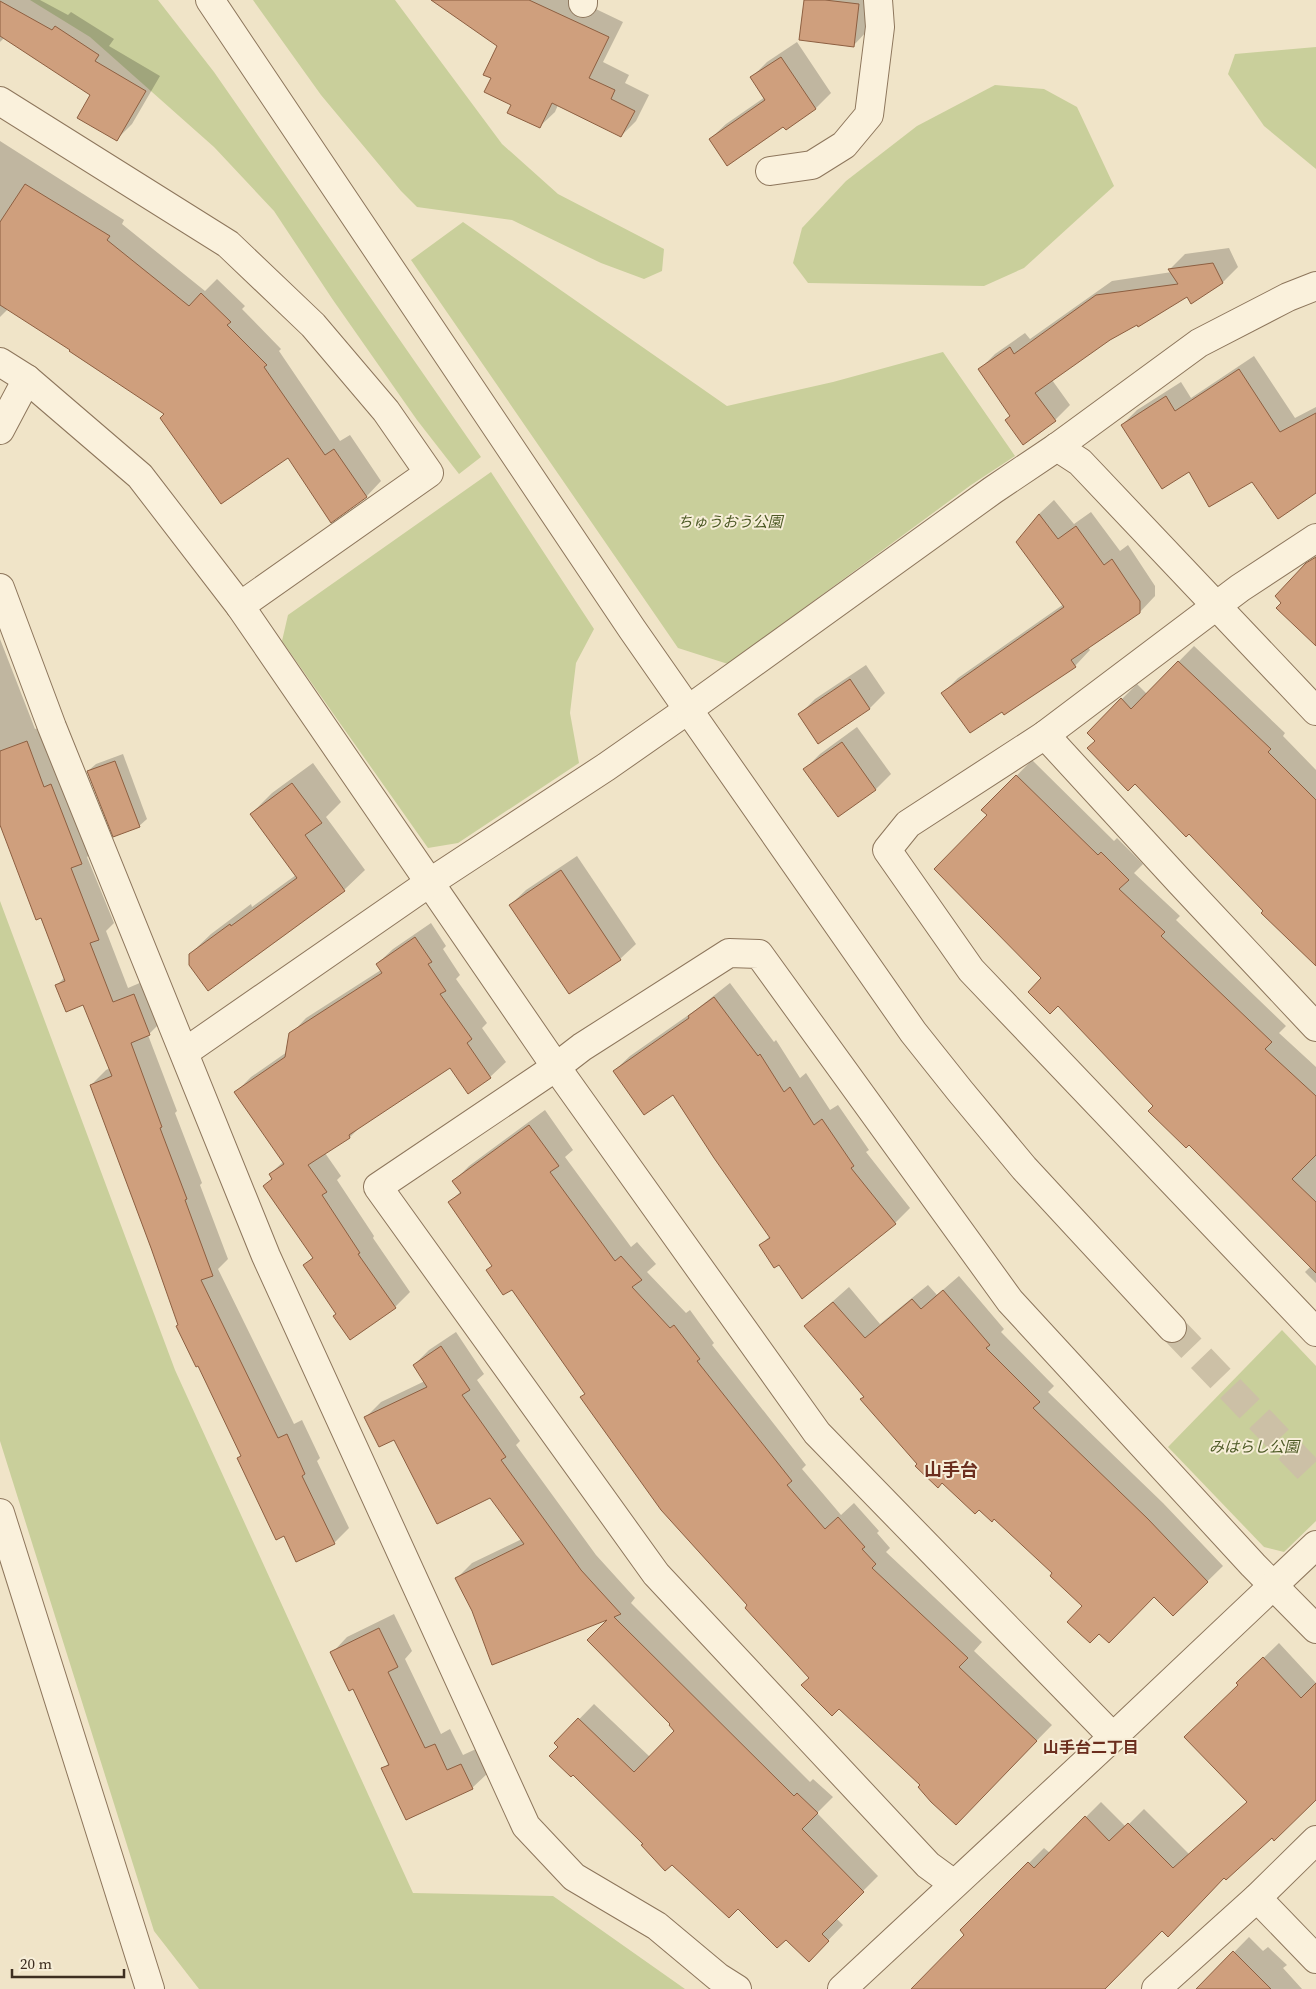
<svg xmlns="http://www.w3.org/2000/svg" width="1316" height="1989" viewBox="0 0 1316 1989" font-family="'Source Serif 4','Noto Sans JP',serif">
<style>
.green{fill:#c9cf9b}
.shadow{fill:#0003}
.building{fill:#cf9f7d;stroke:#8d5f41}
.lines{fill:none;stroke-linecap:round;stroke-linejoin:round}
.tertiary-tunnel{stroke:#ccc0a6;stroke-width:28;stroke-dasharray:28 14;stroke-linecap:butt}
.minor-casing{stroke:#8d765c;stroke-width:30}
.tertiary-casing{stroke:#8d765c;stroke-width:30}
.minor{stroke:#faf1dc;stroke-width:28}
.tertiary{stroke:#faf1dc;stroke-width:28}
.labels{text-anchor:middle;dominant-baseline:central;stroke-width:4;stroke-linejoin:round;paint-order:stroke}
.park-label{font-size:15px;font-style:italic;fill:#4d5a26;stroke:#f7eed8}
.neighbourhood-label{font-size:16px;font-weight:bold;fill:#6b2e1e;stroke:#f7eed8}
.quarter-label{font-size:18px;font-weight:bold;fill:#6b2e1e;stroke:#f7eed8}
</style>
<rect width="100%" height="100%" fill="#f0e4c8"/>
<g class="green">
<polygon points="30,0 158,0 214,72 481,457 459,474 417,420 333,300 274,211 214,147 90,37"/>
<polygon points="253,0 395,0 502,144 558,194 664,249 662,271 644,279 601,263 512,220 417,207 401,191 321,95"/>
<polygon points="1316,47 1316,169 1264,126 1228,74 1235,54"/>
<polygon points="995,85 1044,89 1077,107 1114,186 1024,268 984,286 808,283 793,263 802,228 846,181 917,126"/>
<polygon points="463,222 727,406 833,382 943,352 1015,456 971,485 728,664 678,648 411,260"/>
<polygon points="491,472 594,629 576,663 570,713 579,763 458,843 428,848 282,641 288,615"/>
<polygon points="0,901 175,1370 413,1893 553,1896 685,1989 199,1989 154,1931 0,1441"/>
<polygon points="1282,1330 1316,1366 1316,1521 1284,1552 1264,1547 1168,1447"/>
</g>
<g class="shadow">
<polygon points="0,0 40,0 68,15 71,12 114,39 109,46 160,76 132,124 116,140 92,94 4,38 0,42"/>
<polygon points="439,0 577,0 623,22 603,62 629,75 625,83 649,95 636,121 621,136 558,105 555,112 539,127 513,104 492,78 499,45"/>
<polygon points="805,0 872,0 868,30 853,46"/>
<polygon points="797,42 831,93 816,108 786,128 784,125 710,139 726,124 765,97 752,77 767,62"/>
<polygon points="0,141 124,220 122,224 205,291 217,279 245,306 242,309 281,349 279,351 340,441 350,435 381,481 366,497 288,457 165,414 72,349 8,309 0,317"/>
<polygon points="1229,248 1238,267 1223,282 1187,296 1137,323 1110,339 1052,380 1070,405 1055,420 1011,416 980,369 995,354 1025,333 1030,339 1112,281 1172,272 1170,269 1185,254"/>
<polygon points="1254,356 1295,418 1316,407 1316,489 1189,470 1122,425 1137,410 1181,382 1191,398"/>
<polygon points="1054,500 1074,524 1091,512 1120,551 1128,545 1155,586 1155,596 1140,612 1088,647 1090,650 1075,666 1004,713 1002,710 943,693 958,678 1064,604 1018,542 1039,514"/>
<polygon points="0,639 35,729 42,727 97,848 87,857 114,923 106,931 128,988 149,979 164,1019 148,1035 177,1111 175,1113 202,1183 200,1185 228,1259 218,1269 294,1424 302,1420 320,1458 317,1461 349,1528 334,1543 285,1535 239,1458 242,1455 179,1324 91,1085 106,1070 110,1068 84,1004 57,985 65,977 0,820"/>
<polygon points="1194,646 1285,733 1283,736 1316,770 1316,964 1189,832 1088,733 1137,684 1147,694"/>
<polygon points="866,665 885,693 870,708 819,742 800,714 815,699"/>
<polygon points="857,727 891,774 876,789 838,815 805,769 820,754"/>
<polygon points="123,754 147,819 139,826 88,771 96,764"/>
<polygon points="1032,760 1114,841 1117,838 1143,864 1134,873 1180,916 1176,920 1286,1026 1279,1033 1316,1067 1316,1283 1305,1272 1311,1266 1154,1106 1043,978 989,815 983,810"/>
<polygon points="313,763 341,802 326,817 365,870 344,890 208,989 190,954 211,934 251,904 252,907 296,875 251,814 272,793"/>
<polygon points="577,856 636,944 620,959 570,993 510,905 526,890"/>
<polygon points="431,923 446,946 443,949 460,975 456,979 487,1023 482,1028 506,1062 490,1077 451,1066 361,1126 350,1137 325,1153 341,1176 337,1180 374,1236 373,1238 410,1292 395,1307 337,1313 304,1266 314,1256 265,1186 273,1178 270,1174 284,1161 236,1092 251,1077 287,1052 291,1034 306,1018 381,970 377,964 393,949"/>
<polygon points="730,983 774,1042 776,1040 800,1078 806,1073 830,1110 838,1105 869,1150 866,1152 910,1208 895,1223 780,1263 760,1245 770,1236 673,1094 614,1071 630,1056 697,1009"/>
<polygon points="545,1110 573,1150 565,1157 631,1247 637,1242 656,1264 647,1272 686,1313 690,1310 714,1343 712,1345 806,1465 802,1469 841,1515 854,1503 879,1531 877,1533 890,1548 886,1552 982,1642 974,1651 1052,1725 956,1823 922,1785 839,1708 811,1678 749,1605 586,1394 450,1202 461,1191 454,1181 469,1166"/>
<polygon points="959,1276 1004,1329 1001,1332 1054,1386 1048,1392 1163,1503 1223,1566 1173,1615 1155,1595 1054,1573 994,1518 979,1509 919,1464 865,1396 805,1326 849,1287 880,1324 928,1285 937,1295"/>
<polygon points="456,1332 484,1374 477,1380 520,1441 516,1445 596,1555 635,1598 631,1603 810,1782 813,1779 833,1797 817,1813 878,1876 836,1918 843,1925 809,1960 786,1938 738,1908 644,1844 556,1743 594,1704 650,1757 676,1731 612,1617 473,1611 457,1578 472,1563 522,1539 491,1496 394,1438 366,1417 381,1402 425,1381 414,1365 429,1350"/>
<polygon points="394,1614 412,1651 405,1659 441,1734 450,1729 463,1755 476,1749 488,1773 472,1788 383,1769 390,1762 354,1688 332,1653 347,1637"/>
<polygon points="1279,1643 1316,1683 1316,1799 1090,1989 919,1989 966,1935 962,1930 1044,1848 1050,1853 1101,1802 1126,1827 1144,1809 1189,1854 1248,1801 1240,1685 1253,1668"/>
<polygon points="1249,1937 1263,1951 1268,1947 1287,1965 1283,1968 1302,1989 1198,1989"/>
</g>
<g class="building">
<polygon points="431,0 529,0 609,37 589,78 615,90 611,99 635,111 621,137 552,103 540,128 507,113 511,105 484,92 491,78 483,75 497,46"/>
<polygon points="804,0 825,0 859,4 854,47 799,40"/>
<polygon points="0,1 52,30 55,26 99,55 95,61 146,91 117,141 77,118 90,95 0,36"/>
<polygon points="781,57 816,109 786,130 783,127 727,166 709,139 765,100 750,77"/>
<polygon points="25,184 110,236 107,240 189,306 201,293 231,322 227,325 267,365 264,367 325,455 334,449 367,497 331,523 288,458 221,504 160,418 164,414 69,351 70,350 0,305 0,222"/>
<polygon points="1213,263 1223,283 1191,304 1187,297 1138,327 1137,325 1110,340 1035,393 1056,421 1023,445 1005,420 1010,416 978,369 1010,347 1014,354 1096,295 1178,284 1168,269"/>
<polygon points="1239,369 1280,432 1316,413 1316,493 1278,519 1252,482 1209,507 1189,472 1162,489 1121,425 1166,396 1175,411"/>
<polygon points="1039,514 1058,539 1076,526 1104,565 1112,559 1140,601 1140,613 1071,660 1076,667 1004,715 1002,712 970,733 941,693 1064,607 1016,542"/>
<polygon points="1316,557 1316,646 1276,608 1281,603 1275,596 1306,563"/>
<polygon points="1178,661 1271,749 1268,752 1316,800 1316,966 1261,913 1263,911 1189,834 1186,837 1135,784 1128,791 1087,748 1095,741 1087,733 1121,698 1131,709"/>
<polygon points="850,679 870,709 818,744 798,714"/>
<polygon points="27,741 44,787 51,784 82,864 71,868 99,940 90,943 113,1002 134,994 150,1035 131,1043 162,1127 160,1128 187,1199 185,1200 213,1276 201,1280 278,1438 287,1434 305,1474 302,1476 335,1544 296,1562 284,1536 276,1540 237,1458 241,1456 198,1366 196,1367 176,1326 178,1325 151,1248 90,1085 112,1076 83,1005 66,1012 55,985 65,981 41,918 36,920 0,825 0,751"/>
<polygon points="842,742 876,790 838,817 803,769"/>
<polygon points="115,761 140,827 113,837 87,771"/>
<polygon points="1016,775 1098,855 1101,852 1129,880 1119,889 1165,932 1161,936 1272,1042 1265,1049 1316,1096 1316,1155 1292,1179 1316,1202 1316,1273 1189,1145 1186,1148 1148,1111 1153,1106 1058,1006 1050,1014 1028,992 1041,978 934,869 987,815 981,810"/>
<polygon points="292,783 322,823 305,835 345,891 208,991 189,965 189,954 230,924 231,926 297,878 250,814"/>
<polygon points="561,870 621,960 569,994 509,905"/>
<polygon points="415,937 432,962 428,964 446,991 440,994 472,1039 467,1043 491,1078 468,1094 450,1068 349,1135 350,1138 308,1165 327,1192 322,1195 360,1253 358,1254 396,1308 350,1340 333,1316 336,1314 303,1265 313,1258 263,1186 272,1179 269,1174 284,1164 234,1092 285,1057 289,1033 382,973 376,964"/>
<polygon points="714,997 758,1056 760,1054 784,1092 790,1087 814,1125 822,1119 854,1166 851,1168 896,1224 802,1299 779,1265 774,1268 759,1245 770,1238 714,1158 673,1095 644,1115 613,1071 689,1018 688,1016"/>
<polygon points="529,1125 559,1166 550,1172 615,1261 621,1256 642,1280 632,1287 670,1328 674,1325 700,1359 697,1361 792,1481 787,1485 825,1529 838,1517 865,1547 862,1549 876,1564 872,1568 968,1658 959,1667 1037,1741 956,1825 931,1802 918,1787 920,1785 839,1709 832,1716 801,1685 809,1678 745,1608 747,1605 661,1510 580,1397 585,1394 512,1290 503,1295 486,1270 492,1266 448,1202 461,1193 452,1181"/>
<polygon points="943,1290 990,1345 986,1348 1040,1402 1033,1408 1148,1519 1208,1582 1173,1616 1154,1597 1109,1643 1099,1634 1090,1643 1067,1622 1082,1606 1050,1576 1052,1573 994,1519 992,1522 979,1510 975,1514 942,1483 938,1488 915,1466 917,1464 860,1399 864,1397 804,1326 833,1302 865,1338 912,1299 921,1309"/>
<polygon points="441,1346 470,1390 462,1395 506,1457 501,1460 581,1570 621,1614 614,1617 794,1796 797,1793 818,1813 802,1829 864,1892 822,1934 829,1941 809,1962 786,1940 777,1948 738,1909 729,1918 672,1865 665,1871 641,1845 643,1844 573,1775 571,1777 549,1756 558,1747 554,1743 578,1718 634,1772 674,1731 669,1725 670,1724 587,1640 607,1620 492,1665 472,1611 455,1578 524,1544 490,1498 437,1524 394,1440 379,1447 364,1417 427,1387 413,1365"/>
<polygon points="379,1628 398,1667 388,1672 425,1748 435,1744 447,1770 461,1764 473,1789 406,1820 381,1768 389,1765 353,1689 349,1691 330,1652"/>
<polygon points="1263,1657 1301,1698 1316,1683 1316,1800 1274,1841 1272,1838 1226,1880 1224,1878 1168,1937 1162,1931 1105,1989 911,1989 964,1935 960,1930 1028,1862 1034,1868 1085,1816 1109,1841 1128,1823 1173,1868 1247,1802 1184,1737 1238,1685 1236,1683"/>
<polygon points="1233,1951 1271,1989 1196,1989"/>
</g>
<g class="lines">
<polyline class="tertiary-tunnel" points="1172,1328 1316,1478"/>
<defs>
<g id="minor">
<polyline points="583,3 583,0"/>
<polyline points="0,101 228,244 313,325 386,411 429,473 240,606"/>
<polyline points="770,171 812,165 844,145 869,115 880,27 878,0"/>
<polyline points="0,362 27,379 140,476 240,606 556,1067 817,1433 1113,1737"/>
<polyline points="0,430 27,379"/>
<polyline points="1057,447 1080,462 1316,711"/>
<polyline points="1316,538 1240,588 1045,735 908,824 887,850 971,970 1316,1332"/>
<polyline points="0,588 52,727 266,1256 526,1826 574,1877 657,1926 718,1977 737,1989"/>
<polyline points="1045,735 1181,883 1316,1027"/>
<polyline points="185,1052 429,883 606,767 689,709 993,490 1057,447 1199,343 1288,297 1316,286"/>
<polyline points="0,1513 150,1989"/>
<polyline points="954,1884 928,1865 656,1574 378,1187 556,1067 582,1047 729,953 759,954 1010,1301 1253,1565 1316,1629"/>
<polyline points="1257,1898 1316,1959"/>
<polyline points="842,1989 1113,1737 1316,1545"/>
<polyline points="1156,1989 1257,1898 1316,1840"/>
</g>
<polyline id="tertiary" points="210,0 632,629 913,1032 960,1091 1024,1168 1172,1328"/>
</defs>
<use href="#minor" class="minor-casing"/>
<use href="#tertiary" class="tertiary-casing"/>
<use href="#minor" class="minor"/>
<use href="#tertiary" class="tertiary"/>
</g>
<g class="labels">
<g class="park-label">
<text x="730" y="521">ちゅうおう公園</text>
<text x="1254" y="1446">みはらし公園</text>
</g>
<g class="neighbourhood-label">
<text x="1091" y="1747">山手台二丁目</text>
</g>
<g class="quarter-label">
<text x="951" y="1469">山手台</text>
</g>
</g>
<path d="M12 1969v8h112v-8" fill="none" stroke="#3d2e20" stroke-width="2.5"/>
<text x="20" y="1969" font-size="15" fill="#3d2e20" stroke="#f7eed8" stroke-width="4" paint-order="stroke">20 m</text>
</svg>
